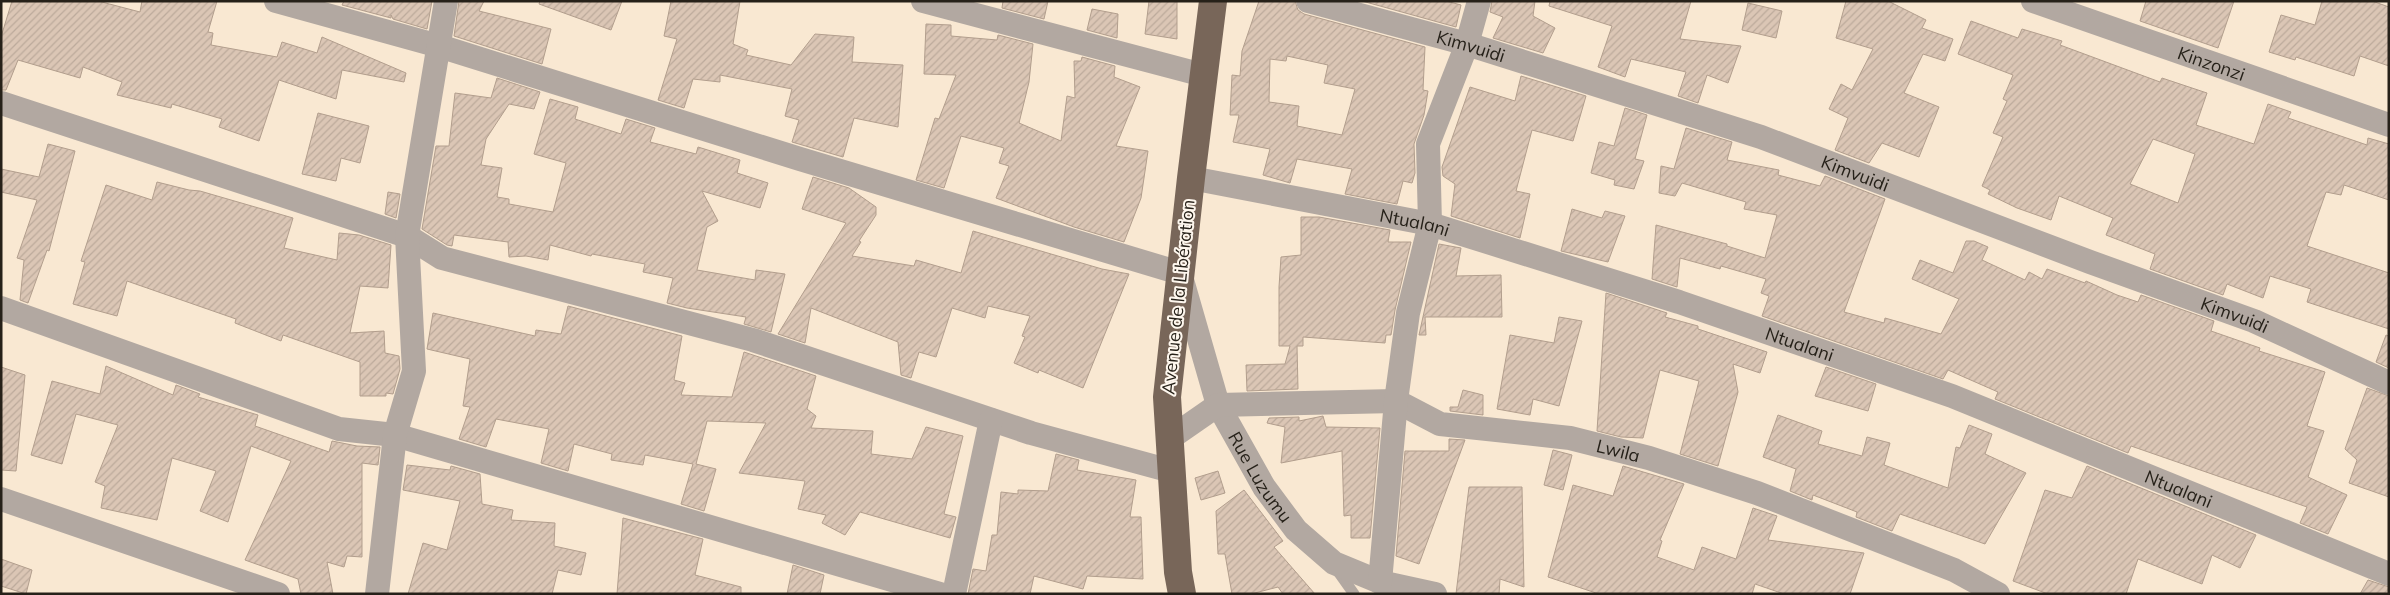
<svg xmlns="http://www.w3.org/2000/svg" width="2390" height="595" viewBox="0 0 2390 595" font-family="Mulish,sans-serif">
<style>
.building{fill:url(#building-hatch);stroke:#b29e8d;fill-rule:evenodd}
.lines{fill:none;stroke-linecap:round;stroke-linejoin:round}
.service{stroke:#b2a8a1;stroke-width:11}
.minor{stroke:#b2a8a1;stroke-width:24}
.trunk{stroke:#786659;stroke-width:28}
.labels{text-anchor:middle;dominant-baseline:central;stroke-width:4;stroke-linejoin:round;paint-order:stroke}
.street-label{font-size:18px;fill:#262119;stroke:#fef7ee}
</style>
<defs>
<pattern id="building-hatch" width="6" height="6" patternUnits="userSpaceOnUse" patternTransform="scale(1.25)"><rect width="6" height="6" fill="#dbc6b5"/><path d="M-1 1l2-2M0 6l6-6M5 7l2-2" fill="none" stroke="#bcaa9b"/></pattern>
</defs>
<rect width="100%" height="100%" fill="#f9e8d2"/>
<g class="building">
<polygon points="12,1 98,1 140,12 142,1 217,1 208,32 213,33 211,45 277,57 282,42 317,53 322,37 406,73 404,82 342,70 336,99 279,80 259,141 219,127 222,119 172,104 171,108 117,95 122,82 83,67 80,78 18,60 6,90 1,90 1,37"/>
<polygon points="344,1 432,1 427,29 393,19 391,15 391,18 342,5"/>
<polygon points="459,1 484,1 479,11 551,29 542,64 454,36"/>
<polygon points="540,1 622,1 611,30 539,4"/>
<polygon points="671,1 740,1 733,44 748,50 746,55 791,65 815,34 854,37 852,62 903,65 898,127 854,118 843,157 792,142 799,120 785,116 792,89 720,75 720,82 693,79 684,108 658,100 677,39 664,36"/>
<polygon points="1003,1 1048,1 1044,19 1002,8"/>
<polygon points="1149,1 1177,1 1177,39 1145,34"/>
<path d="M 1259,1 L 1295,1 L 1298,10 L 1304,14 L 1425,47 L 1423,90 L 1428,91 L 1424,115 L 1414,144 L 1415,173 L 1412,183 L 1403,181 L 1397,204 L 1345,194 L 1352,169 L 1297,159 L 1290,183 L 1263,175 L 1270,149 L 1233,142 L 1239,115 L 1230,115 L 1232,75 L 1240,76 L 1242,51 ZM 1287,56 L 1328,65 L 1324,83 L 1355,89 L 1342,135 L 1297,126 L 1299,106 L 1269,102 L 1270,59 L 1286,61 Z"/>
<polygon points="1362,1 1446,1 1461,5 1456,27"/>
<polygon points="1492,1 1535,1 1533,16 1555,28 1543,53 1493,38 1503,17 1490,12"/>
<polygon points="1550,1 1691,1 1680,39 1741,46 1728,83 1707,75 1698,103 1678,96 1686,72 1631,59 1625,77 1598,67 1612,26 1549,6"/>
<polygon points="1846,1 1888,1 1926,20 1922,28 1953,39 1945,61 1923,54 1904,93 1939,107 1919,157 1882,143 1869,163 1835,150 1848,118 1829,109 1841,84 1852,90 1873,49 1836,38"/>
<polygon points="2146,1 2234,1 2218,48 2140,21"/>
<polygon points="2322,1 2372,1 2389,7 2389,66 2360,56 2354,76 2296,57 2295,60 2269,52 2281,15 2315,25"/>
<polygon points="1748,3 1782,11 1776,38 1742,30"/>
<polygon points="1092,9 1118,14 1117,38 1087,30"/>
<path d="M 1971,21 L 2018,38 L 2022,29 L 2062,41 L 2060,45 L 2160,82 L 2162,78 L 2207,93 L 2196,125 L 2254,144 L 2268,104 L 2291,112 L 2288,118 L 2367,145 L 2368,138 L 2389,144 L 2389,200 L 2344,185 L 2341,195 L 2326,192 L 2307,246 L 2389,273 L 2389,329 L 2307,302 L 2311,289 L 2270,276 L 2263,298 L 2227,284 L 2223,295 L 2150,269 L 2155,254 L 2106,235 L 2113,218 L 2059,196 L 2051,220 L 2017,208 L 1988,194 L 1990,190 L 1982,186 L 2003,137 L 1993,133 L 2007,101 L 2003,99 L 2013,75 L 1958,54 ZM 2153,139 L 2195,154 L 2178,203 L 2130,184 Z"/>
<polygon points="926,24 951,25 951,36 997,40 998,35 1033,44 1029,82 1019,123 1061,141 1067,96 1075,98 1074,61 1081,61 1082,57 1115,66 1114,77 1140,87 1116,146 1148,151 1141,198 1124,242 1074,227 996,198 1009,166 999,163 1004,148 961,136 944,188 916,180 935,118 939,119 956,75 924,74"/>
<polygon points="1521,76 1586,96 1573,141 1532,130 1516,191 1530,194 1520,238 1451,216 1455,184 1443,176 1442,167 1470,87 1515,101"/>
<polygon points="497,78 540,92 534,109 509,104 486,139 481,165 502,168 497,197 509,199 509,204 553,212 566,163 534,154 550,99 578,107 575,119 621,134 626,119 655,128 650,142 696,154 698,147 740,160 737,173 768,183 760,208 702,191 718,221 707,227 697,270 755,280 756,270 785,274 771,332 744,324 746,317 687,308 667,303 673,278 643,272 645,264 592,254 591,256 550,245 548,260 526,256 509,257 508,242 454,235 452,246 447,245 422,229 436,146 449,146 455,93 491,98"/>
<polygon points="1625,108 1647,115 1635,159 1644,161 1634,189 1614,185 1615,180 1591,173 1599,142 1614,146"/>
<polygon points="318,113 369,126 360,163 341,158 336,181 302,174"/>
<polygon points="1686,128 1732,142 1727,160 1779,170 1778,175 1820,186 1825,176 1885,199 1844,312 1884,323 1885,318 1941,334 1959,299 1912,279 1920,260 1953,273 1966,241 1974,241 1988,247 1982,260 2025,280 2029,272 2042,279 2047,269 2085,283 2086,281 2117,295 2138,302 2141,295 2214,321 2211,331 2260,348 2259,351 2325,372 2307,426 2324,431 2308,477 2347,495 2328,534 2300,523 2307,507 2131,446 2128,453 1995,399 1998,392 1948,370 1943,379 1762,316 1769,296 1761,293 1766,279 1721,266 1720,269 1680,258 1677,287 1652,279 1656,225 1727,244 1727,246 1765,258 1777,215 1744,209 1746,202 1682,183 1675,196 1659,193 1661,166 1674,169"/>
<polygon points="48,144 75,151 49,251 47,250 28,303 20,300 24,260 17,258 37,200 1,192 1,169 39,177"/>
<polygon points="813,177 849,188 876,207 876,215 859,241 861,242 852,256 914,266 916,260 961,273 973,231 1102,269 1129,274 1083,388 1039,370 1038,373 1014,363 1025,337 1022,336 1030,316 988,306 985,318 952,308 936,357 919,352 911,378 901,375 898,342 811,308 805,343 778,334 846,223 802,209"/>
<polygon points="157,182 189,190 200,191 293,218 284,248 337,260 339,233 359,235 391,245 388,288 360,286 350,333 384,331 385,353 399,356 400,369 393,394 386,393 386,396 360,396 360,362 283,335 281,341 235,323 236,319 127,281 117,316 73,304 85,262 81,261 106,185 152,200"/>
<polygon points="388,192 400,194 396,218 385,214"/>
<polygon points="1572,209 1602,218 1605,211 1625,216 1608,262 1561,251"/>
<polygon points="1301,217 1319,217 1390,230 1388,242 1411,242 1395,310 1391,335 1386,335 1385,343 1303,337 1303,346 1297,346 1298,389 1247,391 1246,365 1285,364 1290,346 1279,346 1279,287 1281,257 1301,255"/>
<polygon points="1439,244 1461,248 1456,276 1501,275 1502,317 1425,317 1426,335 1419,335"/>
<polygon points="1606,293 1667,313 1665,317 1698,326 1698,329 1767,352 1760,373 1733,364 1738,392 1718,466 1680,454 1699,381 1660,370 1643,438 1621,437 1597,431"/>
<polygon points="568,306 682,336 674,380 685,383 681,395 732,397 744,352 816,376 807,409 816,416 811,428 873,431 871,454 912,459 926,427 963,436 944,514 956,517 950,538 860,512 845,535 822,523 826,515 798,509 805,481 739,473 766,423 707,421 696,464 716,469 704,511 681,504 693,464 645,455 643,465 611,460 612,454 574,444 568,471 541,463 549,429 496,419 486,447 459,439 470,407 463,406 470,359 427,349 433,313 535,336 536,330 561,334"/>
<polygon points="1559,317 1582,321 1559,406 1533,399 1530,415 1497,409 1510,335 1554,343"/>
<polygon points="2386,335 2389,336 2389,368 2376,362"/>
<polygon points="106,366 173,395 176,385 200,394 198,397 258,415 255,426 329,452 332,441 357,446 380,447 378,465 362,463 362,557 347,556 344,567 327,562 333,594 301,594 298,579 245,560 291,461 251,446 228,522 200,511 216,471 172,458 157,520 101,508 105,486 95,482 118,425 76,414 62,464 31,455 52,381 100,394"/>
<polygon points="1,367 25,375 16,471 1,470"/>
<polygon points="1826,367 1876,384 1868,411 1815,396"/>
<polygon points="2367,388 2389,396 2389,497 2349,483 2357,460 2345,449"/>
<polygon points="1463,390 1483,395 1483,415 1450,411 1450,407 1458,407"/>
<polygon points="1778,415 1822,431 1818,444 1862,456 1867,437 1890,443 1884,465 1948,488 1956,447 1960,448 1969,425 1992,434 1985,454 2026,473 1985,544 1900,514 1892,531 1856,517 1857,512 1813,495 1812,500 1790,491 1796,469 1763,457"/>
<polygon points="1323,416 1326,427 1380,428 1370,538 1351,538 1351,515 1344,516 1342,451 1281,463 1285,427 1267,423 1269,418 1299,417 1299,421"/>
<polygon points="1449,439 1465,440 1419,564 1396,556 1405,451 1449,451"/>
<polygon points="1553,450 1572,455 1563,490 1544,485"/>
<polygon points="1056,454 1079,460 1077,470 1136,480 1130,517 1141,517 1143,579 1087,576 1083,589 1034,576 1030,594 968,594 973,569 986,571 992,535 997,535 1001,492 1018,494 1018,490 1048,491"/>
<polygon points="407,465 450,470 451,466 480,474 482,504 513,510 511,520 555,523 554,546 586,553 581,575 558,570 552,594 408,594 423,543 447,550 460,501 403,490"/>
<polygon points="1623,466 1684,484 1660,540 1662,541 1657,557 1694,570 1702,547 1736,559 1753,508 1777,516 1768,540 1864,553 1850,594 1784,594 1755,584 1752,594 1599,594 1548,577 1573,485 1613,496"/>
<polygon points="2087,466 2256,535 2240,568 2212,555 2202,584 2138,559 2126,594 2048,594 2013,581 2045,490 2072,498"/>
<polygon points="1218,471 1225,493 1201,500 1195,478"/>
<polygon points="1469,487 1522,487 1524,587 1500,579 1499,594 1456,594"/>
<polygon points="1244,490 1283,541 1274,547 1315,594 1283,594 1278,587 1251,594 1232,594 1225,554 1218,554 1216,511"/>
<polygon points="623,518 703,539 695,575 741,587 741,594 617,594"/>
<polygon points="1,559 32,570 26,594 1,586"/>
<polygon points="793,565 824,575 820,594 787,594"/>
<polygon points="2368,580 2389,587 2389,594 2360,594"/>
</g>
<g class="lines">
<polyline class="service" points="1337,570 1354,594"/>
<g class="minor">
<path id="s1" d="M 276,1 L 439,46 L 800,159 L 1180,273 L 1218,405 L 1264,487 L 1296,530 L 1334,563 L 1380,582 L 1435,594"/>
<polyline points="923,1 1203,75"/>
<path id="s2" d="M 1308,1 L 1467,44 L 1761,137 L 2090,262 L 2254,321 L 2389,383"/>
<path id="s3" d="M 2033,1 L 2389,125"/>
<polyline points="1,103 407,236 442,258 753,340 1031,433 1171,471"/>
<path id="s4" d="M 1191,178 L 1430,224 L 1679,302 L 1952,396 L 2389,574"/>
<polyline points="1,308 339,429 395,435 940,594"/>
<path id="s5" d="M 1169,439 L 1218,405 L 1396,401 L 1440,424 L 1570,438 L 1649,458 L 1757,493 L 1954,570 L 1998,594"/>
<polyline points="1,499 278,594"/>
<polyline points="1380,582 1396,401 1408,313 1430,224 1428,144 1467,44 1479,1"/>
<polyline points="377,594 395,435 414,371 407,236 446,1"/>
<polyline points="954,594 991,420"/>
</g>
<polyline class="trunk" points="1182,594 1178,572 1167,397 1191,178 1213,1"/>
</g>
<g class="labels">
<g class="street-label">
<text stroke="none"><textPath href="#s2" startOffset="169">Kimvuidi</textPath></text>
<text stroke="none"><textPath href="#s3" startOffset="189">Kinzonzi</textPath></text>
<text stroke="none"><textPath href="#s2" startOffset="574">Kimvuidi</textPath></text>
<text stroke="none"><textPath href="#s4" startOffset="228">Ntualani</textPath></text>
<text transform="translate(1178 297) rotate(-84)">Avenue de la Libération</text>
<text stroke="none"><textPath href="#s2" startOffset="979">Kimvuidi</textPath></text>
<text stroke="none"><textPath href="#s4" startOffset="632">Ntualani</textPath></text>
<text stroke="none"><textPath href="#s5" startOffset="468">Lwila</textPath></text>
<text stroke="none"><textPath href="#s1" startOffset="1165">Rue Luzumu</textPath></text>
<text stroke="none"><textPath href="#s4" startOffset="1038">Ntualani</textPath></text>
</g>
</g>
<rect width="2390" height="595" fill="none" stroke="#262119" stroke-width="5"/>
</svg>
